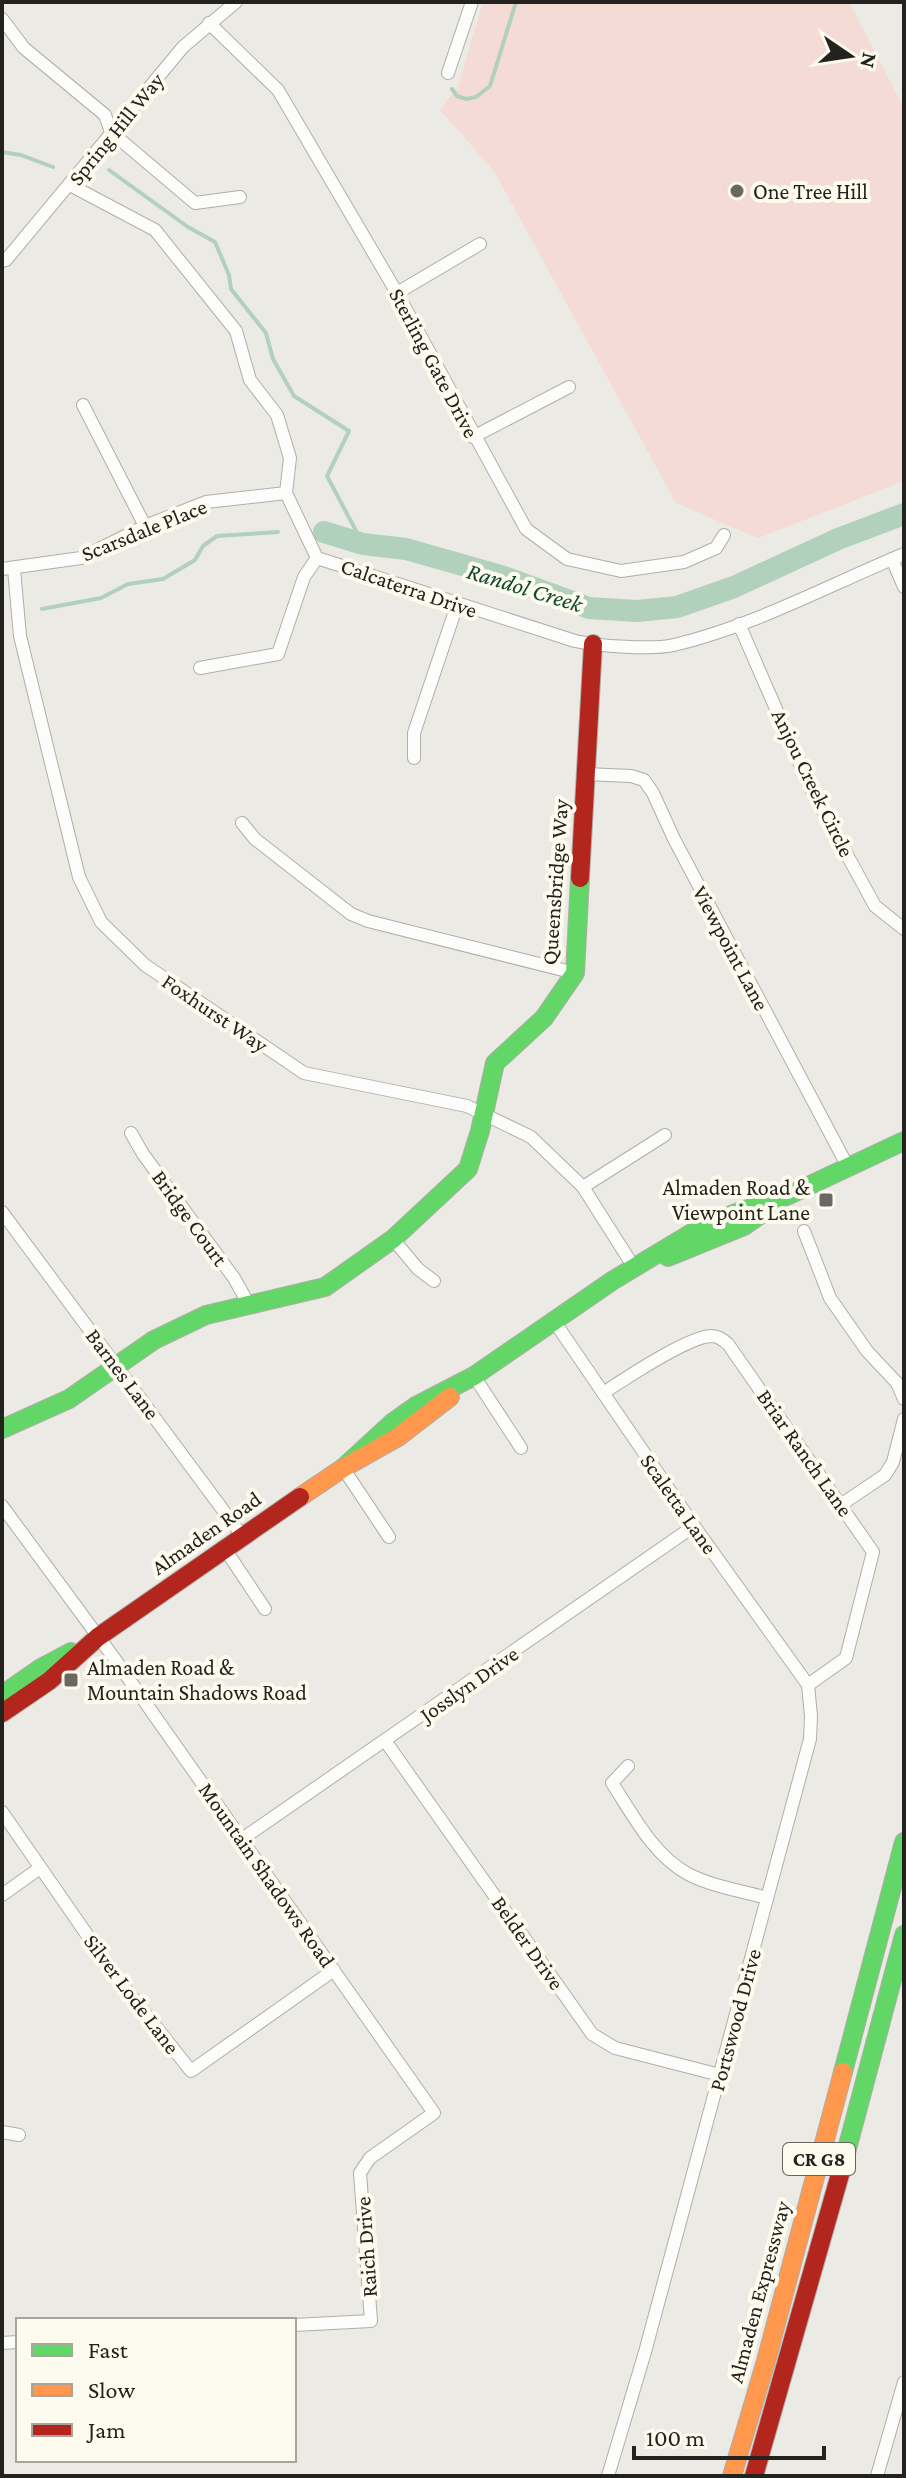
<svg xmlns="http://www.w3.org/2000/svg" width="906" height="2478" viewBox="0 0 906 2478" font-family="'Crimson Pro',serif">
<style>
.green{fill:#f4dbd5}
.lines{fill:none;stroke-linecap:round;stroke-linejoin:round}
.stream{stroke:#b2d1bc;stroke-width:4}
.river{stroke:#b2d1bc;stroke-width:22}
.street-casing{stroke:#b0aea9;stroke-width:14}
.fast-casing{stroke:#b0aea9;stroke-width:20}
.slow-casing{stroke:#b0aea9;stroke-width:20}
.jam-casing{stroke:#b0aea9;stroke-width:20}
.street{stroke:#fcfcfb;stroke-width:12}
.fast{stroke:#63d668;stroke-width:18}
.slow{stroke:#ff974d;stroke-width:18}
.jam{stroke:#b3261e;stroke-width:18}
.poi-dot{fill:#6a6863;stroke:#fdfaee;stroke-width:3}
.labels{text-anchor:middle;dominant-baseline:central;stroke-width:8;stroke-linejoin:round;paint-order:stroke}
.shield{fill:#fdfaee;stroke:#65635c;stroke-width:2}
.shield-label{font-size:20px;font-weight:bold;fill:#24221e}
.street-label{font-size:22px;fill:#24221e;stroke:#fdfaee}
.poi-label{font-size:22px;fill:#24221e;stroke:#fdfaee;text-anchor:start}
.water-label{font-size:24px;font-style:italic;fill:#11492f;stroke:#fdfaee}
</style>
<rect width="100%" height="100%" fill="#eceae4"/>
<polygon class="green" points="483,2 849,2 904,108 904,481 758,538 676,503 494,171 440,110 458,87"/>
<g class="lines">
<g class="stream">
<polyline points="452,89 457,96 466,99 476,97 490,86 516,2"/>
<polyline points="2,152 21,155 53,167"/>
<polyline points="109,170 188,227 215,242 229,275 231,289 266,333 273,359 294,396 349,431 327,476 363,544"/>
<polyline points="42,609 101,598 128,584 163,579 195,560 203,546 217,536 278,532"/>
</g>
<polyline class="river" points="324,532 363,544 406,549 501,576 589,608 637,611 677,607 734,587 838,539 904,514"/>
<defs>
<g id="street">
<polyline points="2,19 24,48 105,115 111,132 195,203 240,197"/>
<polyline points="209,23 278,90 397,293 526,529 567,559 621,571 684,562 716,548 724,535"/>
<polyline points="448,73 472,2"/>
<path d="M 70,185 L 155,230 L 236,331 L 250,380 L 277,415 L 290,458 L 286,493 L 317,558 L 575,641 C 598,646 652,650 674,645 C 754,626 829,585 904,554"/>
<polyline points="2,261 6,260 183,47 236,2"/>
<polyline points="397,293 480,244"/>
<polyline points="83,405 145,526"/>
<polyline points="473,437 569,387"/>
<polyline points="892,559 904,587"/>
<polyline points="2,569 81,558 145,526 206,502 286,493"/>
<polyline points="14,569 20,636 79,877 101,922 145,965 304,1073 467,1106 531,1137 583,1187 635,1269"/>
<polyline points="739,624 810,787 875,906 904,929"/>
<polyline points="200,668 278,654 304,577 317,558"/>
<polyline points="414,758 414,733 457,605"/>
<polyline points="585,774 631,776 644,780 653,793 674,839 848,1167"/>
<polyline points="242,823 255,839 351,914 368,921 575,973"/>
<polyline points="131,1133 143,1154 234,1278 248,1303"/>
<polyline points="583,1187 665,1135"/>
<polyline points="2,1212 243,1537"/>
<polyline points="804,1231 830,1298 867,1351 897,1383 904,1399"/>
<polyline points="393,1239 418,1269 434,1281"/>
<polyline points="554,1321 694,1526 808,1685"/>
<polyline points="474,1376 521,1448"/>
<path d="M 603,1393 C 625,1379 687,1337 711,1336 C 719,1336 723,1340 728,1344 L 873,1552 L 846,1658 L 808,1685"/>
<polyline points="343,1468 389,1537"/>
<polyline points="842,1504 885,1475 893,1462 904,1419"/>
<polyline points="2,1506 114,1658 434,2113 370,2158 360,2173 371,2321 294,2325"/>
<polyline points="225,1549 265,1609"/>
<polyline points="386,1742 592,2034 615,2048 720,2075"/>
<path d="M 628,1766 L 612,1783 C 633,1815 653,1855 688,1874 C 711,1886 742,1891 767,1898"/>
<polyline points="2,1812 117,1978 191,2071 334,1970"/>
<polyline points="242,1839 694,1526"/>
<polyline points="2,1895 40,1868"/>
<polyline points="2,2132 19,2135"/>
<polyline points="2,2343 18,2342"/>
<polyline points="608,2476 645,2352 810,1739 811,1716 808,1685"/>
<polyline points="877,2476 904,2382"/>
</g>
<g id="fast">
<polyline points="668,1257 744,1226 770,1208"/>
<polyline points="2,1429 69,1399 154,1340 206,1315 325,1287 393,1239 468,1169 480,1131 495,1063 544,1018 575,973 580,878"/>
<polyline points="343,1468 392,1423 416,1406 474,1376 612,1281 695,1231 736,1213 789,1195 904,1141"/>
<polyline points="2,1695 41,1668 71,1652"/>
<polyline points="843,2072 904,1842"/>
<polyline points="843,2164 904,1935"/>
</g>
<g id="slow">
<polyline points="300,1497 343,1468 398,1437 450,1397"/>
<polyline points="732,2476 766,2361 843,2072"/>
</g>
<g id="jam">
<polyline points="580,878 593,644"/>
<polyline points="2,1713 49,1681 98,1637 300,1497"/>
<polyline points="754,2476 843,2164"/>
</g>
</defs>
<use href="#street" class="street-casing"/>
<use href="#fast" class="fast-casing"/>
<use href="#slow" class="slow-casing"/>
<use href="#jam" class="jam-casing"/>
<use href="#street" class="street"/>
<use href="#fast" class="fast"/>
<use href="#slow" class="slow"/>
<use href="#jam" class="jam"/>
</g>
<g class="poi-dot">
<circle cx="737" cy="191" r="8"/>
<rect x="818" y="1192" width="16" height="16" rx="4"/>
<rect x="63" y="1672" width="16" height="16" rx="4"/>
</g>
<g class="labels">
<rect class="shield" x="783" y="2143" width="72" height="32" rx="6"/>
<g class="shield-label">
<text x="819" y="2159">CR G8</text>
</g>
<g class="street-label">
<text transform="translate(116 129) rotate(-51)">Spring Hill Way</text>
<text transform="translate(434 363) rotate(62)">Sterling Gate Drive</text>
<text transform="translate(144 530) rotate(-22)">Scarsdale Place</text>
<text transform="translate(409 588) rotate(19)">Calcaterra Drive</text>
<text transform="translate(813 783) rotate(64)">Anjou Creek Circle</text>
<text transform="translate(555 882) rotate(-86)">Queensbridge Way</text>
<text transform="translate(731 948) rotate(62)">Viewpoint Lane</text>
<text transform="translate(215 1013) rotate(34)">Foxhurst Way</text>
<text transform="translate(190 1218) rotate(54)">Bridge Court</text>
<text transform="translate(123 1374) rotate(53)">Barnes Lane</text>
<text transform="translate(805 1453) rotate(55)">Briar Ranch Lane</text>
<text transform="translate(679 1504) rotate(55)">Scaletta Lane</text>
<text transform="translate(206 1533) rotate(-35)">Almaden Road</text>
<text transform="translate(469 1684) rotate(-35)">Josslyn Drive</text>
<text transform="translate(267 1875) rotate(55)">Mountain Shadows Road</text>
<text transform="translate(528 1943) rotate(55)">Belder Drive</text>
<text transform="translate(132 1994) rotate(53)">Silver Lode Lane</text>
<text transform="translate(735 2020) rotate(-75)">Portswood Drive</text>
<text transform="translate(366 2247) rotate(-94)">Raich Drive</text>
<text transform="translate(759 2292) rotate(-75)">Almaden Expressway</text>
</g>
<g class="poi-label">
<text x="753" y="191">One Tree Hill</text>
<text x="810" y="1187" text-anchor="end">Almaden Road &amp;<tspan x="810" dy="25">Viewpoint Lane</tspan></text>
<text x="87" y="1667">Almaden Road &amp;<tspan x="87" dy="25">Mountain Shadows Road</tspan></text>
</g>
<g class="water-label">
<text transform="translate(525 587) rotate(17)">Randol Creek</text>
</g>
</g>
<rect width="906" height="2478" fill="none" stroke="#24221e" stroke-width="8"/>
<rect x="16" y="2318" width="280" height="144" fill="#fdfaee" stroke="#a6a49b" stroke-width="2"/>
<rect x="32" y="2344" width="40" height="12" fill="#63d668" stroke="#a6a49b" stroke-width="2"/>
<text x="88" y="2358" font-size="24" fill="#24221e">Fast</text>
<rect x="32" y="2384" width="40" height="12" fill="#ff974d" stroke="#a6a49b" stroke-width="2"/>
<text x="88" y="2398" font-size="24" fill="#24221e">Slow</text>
<rect x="32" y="2424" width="40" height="12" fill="#b3261e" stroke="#a6a49b" stroke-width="2"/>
<text x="88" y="2438" font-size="24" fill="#24221e">Jam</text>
<g transform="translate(850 56) rotate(103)" stroke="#fdfaee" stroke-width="6" paint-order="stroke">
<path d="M0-6L14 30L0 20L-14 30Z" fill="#24221e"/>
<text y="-12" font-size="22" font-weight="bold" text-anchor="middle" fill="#24221e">N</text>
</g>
<path d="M634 2446v12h190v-12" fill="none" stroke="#24221e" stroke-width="4"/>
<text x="646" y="2446" font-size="24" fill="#24221e" stroke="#fdfaee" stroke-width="6" paint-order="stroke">100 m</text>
</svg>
